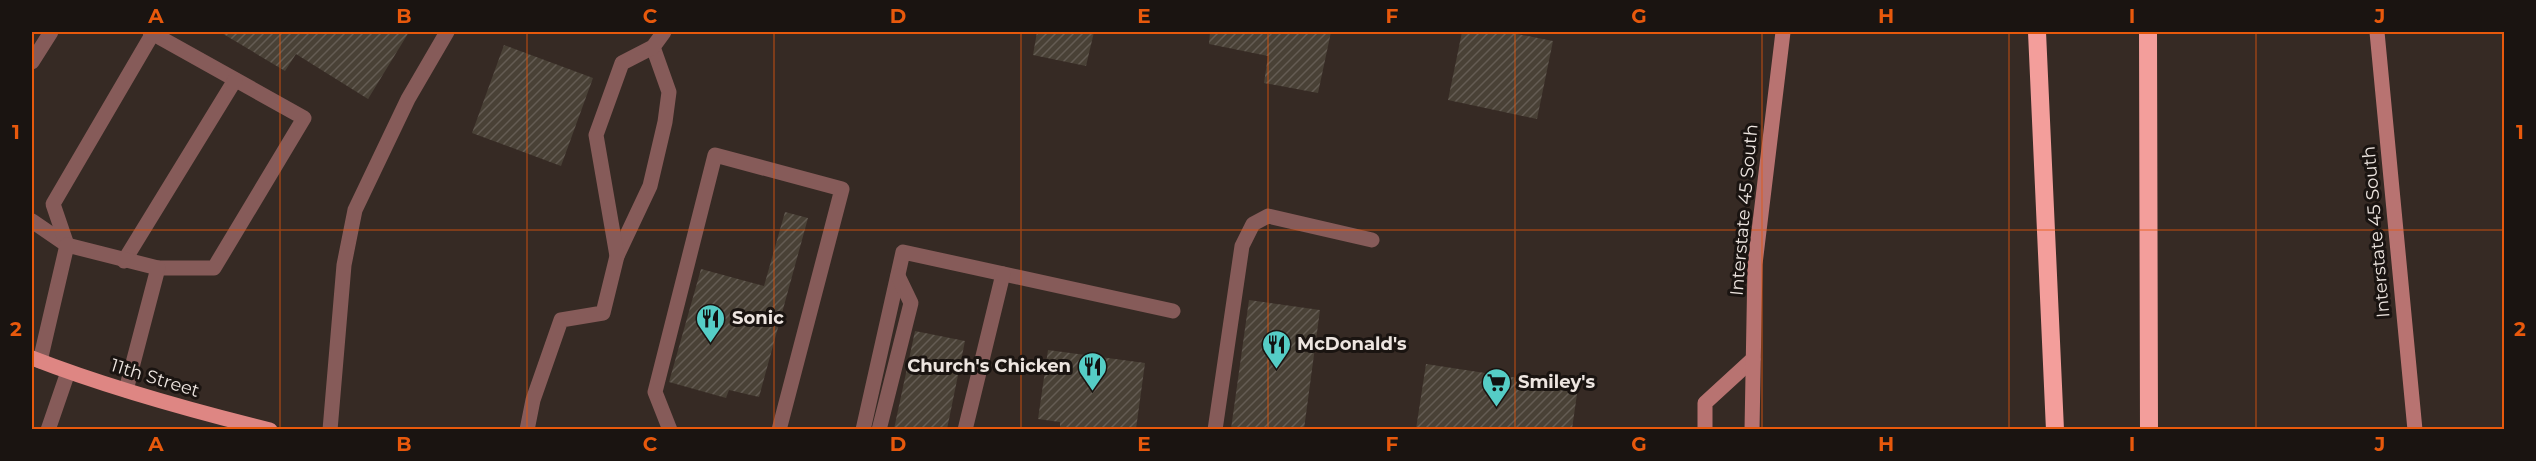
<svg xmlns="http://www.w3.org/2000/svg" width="2536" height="461" viewBox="0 0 2536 461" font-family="Montserrat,sans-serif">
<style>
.building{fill:url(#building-hatch)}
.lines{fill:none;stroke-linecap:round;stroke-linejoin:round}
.service{stroke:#865b59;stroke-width:15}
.minor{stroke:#865b59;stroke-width:15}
.secondary{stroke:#b87371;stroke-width:15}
.primary{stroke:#de8683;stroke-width:15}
.motorway{stroke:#f39e9b;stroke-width:18}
.grid{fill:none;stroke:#e8590c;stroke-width:1.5;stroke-opacity:0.55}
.labels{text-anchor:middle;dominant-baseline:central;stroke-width:6;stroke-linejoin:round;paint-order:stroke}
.street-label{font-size:18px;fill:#ede5e0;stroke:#1a1411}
.poi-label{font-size:18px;font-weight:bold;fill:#ede5e0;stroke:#1a1411;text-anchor:start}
.neatline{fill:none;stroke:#e8590c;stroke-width:2}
.grid-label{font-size:20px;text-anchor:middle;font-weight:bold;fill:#e8590c}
</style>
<defs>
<pattern id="building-hatch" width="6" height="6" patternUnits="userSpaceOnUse" patternTransform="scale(1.5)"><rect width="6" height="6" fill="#494136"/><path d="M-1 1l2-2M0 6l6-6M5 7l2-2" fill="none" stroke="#645c53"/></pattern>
</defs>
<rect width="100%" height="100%" fill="#362a24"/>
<g class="building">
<polygon points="220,32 409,32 368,99 296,54 285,71"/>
<polygon points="1037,32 1094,32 1086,66 1033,55"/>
<polygon points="1210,32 1331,32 1318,93 1264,83 1268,56 1209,44"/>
<polygon points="1462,32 1507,32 1553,41 1537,119 1448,100"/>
<polygon points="504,45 593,78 561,166 472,133"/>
<polygon points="785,212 808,218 759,397 729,390 726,398 669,382 701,269 764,286"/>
<polygon points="1249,300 1320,310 1304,429 1231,429"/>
<polygon points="915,331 965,341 947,429 894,429"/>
<polygon points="1048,350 1145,363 1136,429 1060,429 1060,422 1038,419"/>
<polygon points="1426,364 1578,387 1572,429 1416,429"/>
</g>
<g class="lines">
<g class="service">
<polyline points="150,32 304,118 214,268 158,268"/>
<polyline points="32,62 51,32"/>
<polyline points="32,221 67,245"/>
<polyline points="67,245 53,204 153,33"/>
<polyline points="617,256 650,186 665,122 669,92 653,47"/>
<polyline points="124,261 235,80"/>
<polyline points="40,361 67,245 158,268 126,390"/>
<polyline points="330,430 344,265 355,210 408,99 447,32"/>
<polyline points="527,430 533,400 561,320 603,313 617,256 596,135 622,63 653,47 664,32"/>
<polyline points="670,430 655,392 715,155 842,189 779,430"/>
<polyline points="863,430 903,252 1173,311"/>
<polyline points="879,430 911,303 898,276"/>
<polyline points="965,430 1003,274"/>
<polyline points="1215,430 1242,246 1253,224 1268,216 1372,240"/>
</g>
<polyline class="minor" points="48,430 68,372"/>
<g class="secondary">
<polyline points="2377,32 2415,430"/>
<polyline points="1705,430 1705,403 1753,359"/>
<polyline points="1752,430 1755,264 1783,32"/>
</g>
<path class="primary" d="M 32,358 C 109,388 189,410 270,430"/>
<g class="motorway">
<polyline points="2037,32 2055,430"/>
<polyline points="2148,32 2149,430"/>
</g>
</g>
<path class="grid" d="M 280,32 L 280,430M 527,32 L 527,430M 774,32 L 774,430M 1021,32 L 1021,430M 1268,32 L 1268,430M 1515,32 L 1515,430M 1762,32 L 1762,430M 2009,32 L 2009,430M 2256,32 L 2256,430M 32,230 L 2504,230"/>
<defs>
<symbol id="restaurant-pin" viewBox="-11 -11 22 30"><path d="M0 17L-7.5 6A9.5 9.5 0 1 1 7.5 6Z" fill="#55cdc6" stroke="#1a1411"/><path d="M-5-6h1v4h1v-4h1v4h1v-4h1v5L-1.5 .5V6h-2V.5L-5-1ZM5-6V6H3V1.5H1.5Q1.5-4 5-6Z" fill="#111"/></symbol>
<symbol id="supermarket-pin" viewBox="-11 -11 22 30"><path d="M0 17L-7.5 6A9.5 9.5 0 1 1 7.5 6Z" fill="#55cdc6" stroke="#1a1411"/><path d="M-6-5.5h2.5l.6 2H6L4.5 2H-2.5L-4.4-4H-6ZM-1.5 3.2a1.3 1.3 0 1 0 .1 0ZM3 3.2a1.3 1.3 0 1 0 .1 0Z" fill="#111"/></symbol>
</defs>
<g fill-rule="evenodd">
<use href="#restaurant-pin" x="694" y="302" width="33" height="45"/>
<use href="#restaurant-pin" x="1260" y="328" width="33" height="45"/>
<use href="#restaurant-pin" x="1076" y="350" width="33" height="45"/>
<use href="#supermarket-pin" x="1480" y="366" width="33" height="45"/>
</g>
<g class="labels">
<g class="street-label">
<text transform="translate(1744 210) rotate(-85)">Interstate 45 South</text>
<text transform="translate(2376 232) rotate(-95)">Interstate 45 South</text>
<text transform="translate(155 378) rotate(17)">11th Street</text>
</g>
<g class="poi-label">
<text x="732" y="318">Sonic</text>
<text x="1297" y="344">McDonald's</text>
<text x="1071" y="366" text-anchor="end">Church's Chicken</text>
<text x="1518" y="382">Smiley's</text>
</g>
</g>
<rect width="2536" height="461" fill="none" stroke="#1a1411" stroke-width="66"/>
<rect x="33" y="33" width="2470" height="395" class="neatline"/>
<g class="grid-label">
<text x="156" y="23">A</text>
<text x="404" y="23">B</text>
<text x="650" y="23">C</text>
<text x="898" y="23">D</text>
<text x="1144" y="23">E</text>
<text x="1392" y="23">F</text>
<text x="1639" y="23">G</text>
<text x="1886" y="23">H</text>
<text x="2132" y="23">I</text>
<text x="2380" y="23">J</text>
<text x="16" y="139">1</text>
<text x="2520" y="139">1</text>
<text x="16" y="336">2</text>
<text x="2520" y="336">2</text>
<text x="156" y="451">A</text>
<text x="404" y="451">B</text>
<text x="650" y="451">C</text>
<text x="898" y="451">D</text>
<text x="1144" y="451">E</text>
<text x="1392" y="451">F</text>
<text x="1639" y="451">G</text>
<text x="1886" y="451">H</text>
<text x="2132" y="451">I</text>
<text x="2380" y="451">J</text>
</g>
</svg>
